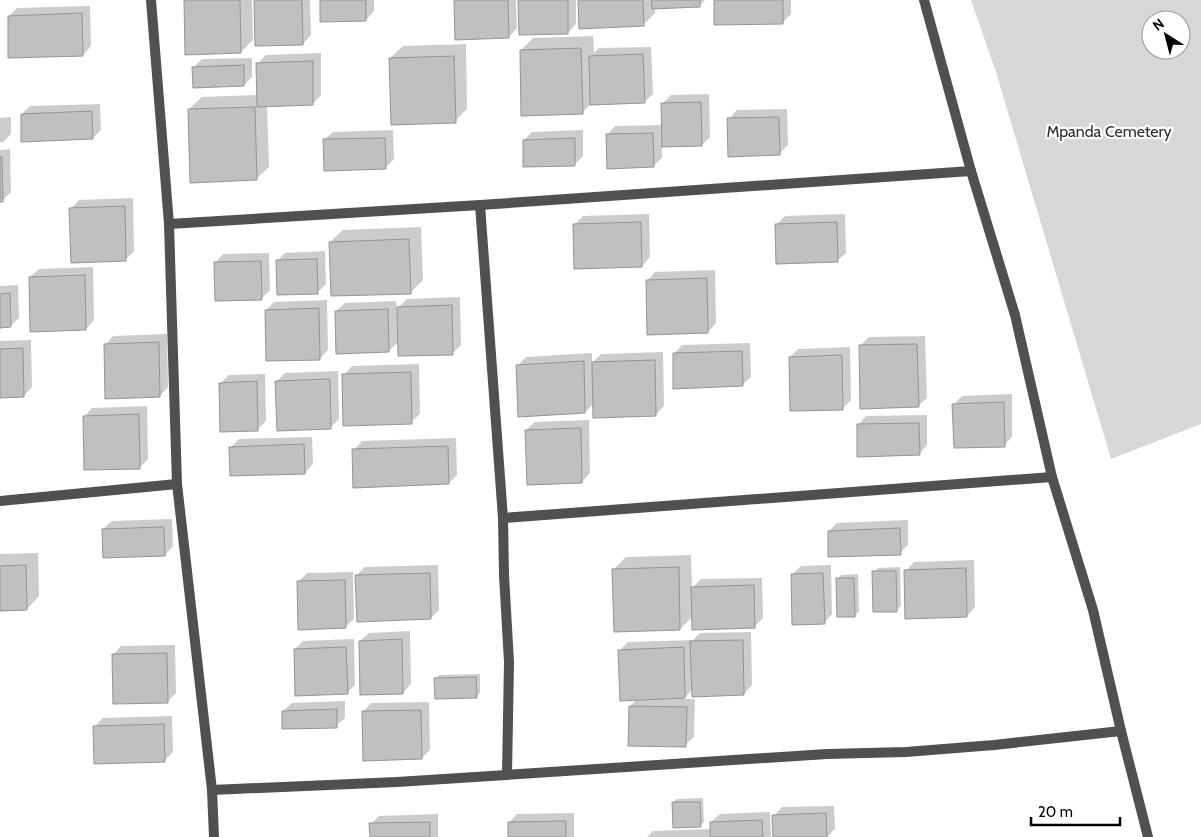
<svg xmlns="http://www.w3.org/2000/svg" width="1201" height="837" viewBox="0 0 1201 837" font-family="Cabin,sans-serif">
<rect width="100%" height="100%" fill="#fff"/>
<path fill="#d7d7d7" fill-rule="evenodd" d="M971,0h230v424l-90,35 -115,-387zM1151,20h30v30h-30z"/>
<g fill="#0003">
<path d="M185,0h67l1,40 -12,12z"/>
<path d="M255,0h55l1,35 -8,9z"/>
<path d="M321,0h53v11l-8,9z"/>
<path d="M455,0h61l1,28 -8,9z"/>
<path d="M519,0h57v24l-8,9z"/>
<path d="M579,0h126l-6,6 -44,1v6l-12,12z"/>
<path d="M715,0h76v14l-8,8z"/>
<path d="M90,6l1,40 -8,9 -74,-39 8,-8z"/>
<path d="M593,36l1,17 5,-5 52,-1 2,47 -9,8 -53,2 -9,9 -61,-63 12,-12z"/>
<path d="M466,44l1,65 -12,12 -65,-63 13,-12z"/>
<path d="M321,53v42l-8,9 -46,1 2,62 -13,12 -67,-70 13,-12 56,-2 -1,-31 9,-9z"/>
<path d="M252,58v19l-8,8 -51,-17 9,-9z"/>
<path d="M709,94l1,43 -8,8 -40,1v12l-9,8 -46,-31 8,-9 48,-1 -1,-21 9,-9z"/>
<path d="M100,104l1,26 -8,8 -71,-24 8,-8z"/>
<path d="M787,109l1,36 -9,9 -50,-35 8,-9z"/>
<path d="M11,117v17l-8,8h-3v-24z"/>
<path d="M393,130l1,29 -9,9 -61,-28 9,-8z"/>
<path d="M583,130v26l-8,8 -51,-24 8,-8z"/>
<path d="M10,149l1,43 -9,9h-2v-51z"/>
<path d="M133,198l1,53 -9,9 -54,-51 8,-9z"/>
<path d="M649,214l1,43 -8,9 -67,-42 8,-8z"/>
<path d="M845,214l1,39 -9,8 -60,-37 8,-8z"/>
<path d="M421,227l2,53 -13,13 -80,-51 13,-12z"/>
<path d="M325,251l1,33 -8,8 -41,-31 8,-8z"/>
<path d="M269,253l1,37 -8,8 -47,-35 8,-9z"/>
<path d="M93,267l1,53 -8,9 -56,-52 9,-8z"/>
<path d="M715,270l1,53 -8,9 -61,-51 8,-9z"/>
<path d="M18,285l1,33 -9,8 -10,1v-41z"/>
<path d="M460,297l1,48 -8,8 -54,-12 -10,10 -53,-40 9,-8 51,-2 1,8 10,-10z"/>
<path d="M327,300l1,50 -8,8 -54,-48 8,-8z"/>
<path d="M167,334l1,53 -8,9 -55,-51 8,-9z"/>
<path d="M925,336l2,62 -9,8 -58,-60 9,-9z"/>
<path d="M31,340l1,47 -8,9h-24v-55z"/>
<path d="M750,343l1,34 -9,8 -68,-31 8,-9z"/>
<path d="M850,347l1,53 -8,8 -53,-51 8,-8z"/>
<path d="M663,352l1,54 -8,8 -62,-11 -9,9 -67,-47 8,-8 66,-4v10l9,-9z"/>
<path d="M419,364l1,50 -9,8 -67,-47 8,-9z"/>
<path d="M338,371l1,48 -8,8 -54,-46 8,-8z"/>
<path d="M265,374l1,47 -9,9 -36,-47 8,-8z"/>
<path d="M1012,394v43l-8,8 -50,-41 8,-8z"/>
<path d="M147,406l1,53 -9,9 -55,-51 8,-9z"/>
<path d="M927,415v30l-8,9 -61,-29 8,-9z"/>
<path d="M589,420l1,53 -8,9 -56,-52 9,-8z"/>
<path d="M312,437l1,27 -8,9 -74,-26 8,-8z"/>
<path d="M456,438l1,37 -8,8 -95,-33 8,-9z"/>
<path d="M172,519l1,27 -8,9 -62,-26 9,-8z"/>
<path d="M908,520v25l-8,8 -71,-22 8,-8z"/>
<path d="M38,553l1,43 -12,13 -27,1v-56z"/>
<path d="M691,555l1,33 9,-9 61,-1 1,40 -9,9 -61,-11 -13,13 -67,-59 13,-13z"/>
<path d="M974,560l1,47 -8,9 -61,-45 8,-9z"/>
<path d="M438,565l1,45 -8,8 -75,-42 9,-9z"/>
<path d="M831,565l1,49 -8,9 -32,-48 9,-9z"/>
<path d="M900,567l1,39 -4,4 -22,1 -1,-39 4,-4z"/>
<path d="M353,572l1,47 -9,8 -47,-45 9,-9z"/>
<path d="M858,574l1,37 -4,4 -18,-36 4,-4z"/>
<path d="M410,631l1,53 -8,9 -43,-52 9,-8z"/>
<path d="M751,632l1,53 -8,9 -51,-5 -10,10h12l-1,38 -9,8 -55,-39 7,-7 -17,-49 8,-8 65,-2 7,-7z"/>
<path d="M354,639l1,46 -8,8 -52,-44 8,-8z"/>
<path d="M175,645l1,48 -9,9 -54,-47 8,-9z"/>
<path d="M480,674v19l-4,4 -41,-18 4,-4z"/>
<path d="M345,701v17l-9,8 -53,-15 9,-8z"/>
<path d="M429,702l1,48 -8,8 -59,-46 8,-9z"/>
<path d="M172,716l1,36 -9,9 -70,-34 9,-9z"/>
<path d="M703,798l1,24 -4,3 -27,-22 4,-4z"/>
<path d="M834,806l1,23 -8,8h-53v-21l8,-9z"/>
<path d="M770,812l1,25h-124l6,-6 58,-2v-7l9,-8z"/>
<path d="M574,813v24h-65v-14l8,-9z"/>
<path d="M438,814v23h-67v-13l8,-8z"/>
</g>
<g fill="#c0c0c0" stroke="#949494">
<path d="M184,0h56l1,53 -56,2z"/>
<path d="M254,0h48l1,45 -48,1z"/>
<path d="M320,0h46v21l-46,1z"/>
<path d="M454,0h54l1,38 -54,2z"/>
<path d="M518,0h50v34l-49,1z"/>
<path d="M578,0h65l1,26 -65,3z"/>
<path d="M651,0h49v7l-48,2z"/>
<path d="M714,0h69v24l-69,1z"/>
<path d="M82,13l1,43 -75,2v-42z"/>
<path d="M581,48l2,66 -62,2 -1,-66z"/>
<path d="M643,54l2,49 -55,2 -1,-49z"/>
<path d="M454,56l2,67 -65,2 -2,-67z"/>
<path d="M313,61v44l-56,2 -1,-44z"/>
<path d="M244,65v21l-51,2 -1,-21z"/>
<path d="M701,102l1,44 -40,1 -1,-44z"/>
<path d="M255,107l2,73 -67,3 -2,-74z"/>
<path d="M92,111l1,28 -72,3v-28z"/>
<path d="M779,117l1,38 -52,2 -1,-39z"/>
<path d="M653,133l1,34 -47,2 -1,-35z"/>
<path d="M385,138l1,31 -62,2 -1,-32z"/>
<path d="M575,138v28l-52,1v-27z"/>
<path d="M0,157h2l1,45h-3z"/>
<path d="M125,206l1,55 -55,2 -2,-55z"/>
<path d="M641,222l1,45 -68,2 -1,-45z"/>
<path d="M837,222l1,40 -62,2 -1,-40z"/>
<path d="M409,239l2,55 -80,2 -2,-54z"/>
<path d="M317,259l1,35 -41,1 -1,-35z"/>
<path d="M261,261l1,39 -47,1 -1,-39z"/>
<path d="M85,275l1,55 -56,2 -1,-55z"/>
<path d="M707,278l1,55 -61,2 -1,-55z"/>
<path d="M10,293l1,34 -11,1v-34z"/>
<path d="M452,305l1,50 -55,1 -1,-49z"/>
<path d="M319,308l1,52 -54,1 -1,-51z"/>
<path d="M388,309l1,43 -53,2 -1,-43z"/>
<path d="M159,342l1,55 -55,2 -1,-55z"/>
<path d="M917,344l2,63 -59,2 -1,-64z"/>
<path d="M23,348l1,49 -24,1v-49z"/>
<path d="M742,351l1,35 -70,3v-36z"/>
<path d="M842,355l1,55 -53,1 -1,-54z"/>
<path d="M655,360l1,56 -63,2 -1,-56z"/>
<path d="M584,361l1,52 -67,4 -2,-52z"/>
<path d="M411,372l1,52 -69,2 -1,-52z"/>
<path d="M330,379l1,50 -54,2 -2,-50z"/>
<path d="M257,381l1,50 -38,1 -1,-49z"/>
<path d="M1004,402l1,45 -51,1 -2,-44z"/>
<path d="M139,414l1,55 -56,1 -1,-54z"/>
<path d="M919,423l1,32 -63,2v-33z"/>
<path d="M581,428l1,55 -55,2 -2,-55z"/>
<path d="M304,444l1,30 -75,2 -1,-29z"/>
<path d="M448,446l1,38 -96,4 -1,-39z"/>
<path d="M164,527l1,29 -62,2 -1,-29z"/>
<path d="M900,528l1,27 -73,2v-26z"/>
<path d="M26,565l1,45 -27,1v-45z"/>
<path d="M679,567l1,63 -66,2 -2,-63z"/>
<path d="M966,568l1,49 -62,2 -1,-49z"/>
<path d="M872,571h24l1,41h-24z"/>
<path d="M430,573l1,46 -74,3 -2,-47z"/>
<path d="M823,573l2,51 -33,1 -1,-51z"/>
<path d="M836,578h18l1,39h-18z"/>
<path d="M345,580l1,48 -48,2 -1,-49z"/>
<path d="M754,585l1,43 -63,2 -1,-43z"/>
<path d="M402,639l1,55 -43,1 -1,-54z"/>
<path d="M743,640l1,55 -52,2 -2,-56z"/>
<path d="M346,647l2,47 -53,2 -1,-47z"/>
<path d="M684,647l1,51 -65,3 -2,-51z"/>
<path d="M167,653l1,50 -55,1 -1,-50z"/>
<path d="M476,677l1,21 -42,1 -1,-21z"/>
<path d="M629,706l58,1 -1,40 -58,-1z"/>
<path d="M337,709v19l-55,1v-18z"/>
<path d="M421,710l1,49 -59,2 -1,-50z"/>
<path d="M164,724l1,38 -71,2 -1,-38z"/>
<path d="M672,802h28l1,25 -28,1z"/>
<path d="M826,813l1,24h-54l-1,-22z"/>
<path d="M762,820l1,17h-53v-15z"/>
<path d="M566,821v16h-58v-15z"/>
<path d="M430,822v15h-60l-1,-14z"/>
</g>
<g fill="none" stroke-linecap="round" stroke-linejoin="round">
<g stroke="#505050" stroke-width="10">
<path d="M151,0l18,224 8,260 35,306 2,47"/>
<path d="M924,0l47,171 44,144 37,162 41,133 28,121 27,106"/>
<path d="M480,205l23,313 1,57 5,87 -2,113"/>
<path d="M169,224l311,-19 491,-34"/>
<path d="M0,501l177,-17"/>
<path d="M503,518l549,-41"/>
<path d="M212,790l185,-8 430,-28 79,-2 88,-7 127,-14"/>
</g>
</g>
<g text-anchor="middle" stroke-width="4.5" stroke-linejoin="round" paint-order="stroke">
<g font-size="16" fill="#2e2e2e" stroke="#fff">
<text x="1109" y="137">Mpanda Cemetery</text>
</g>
</g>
<g transform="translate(1166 35) rotate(324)"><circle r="24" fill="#ffffff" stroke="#999999"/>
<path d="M0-4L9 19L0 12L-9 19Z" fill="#000000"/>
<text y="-8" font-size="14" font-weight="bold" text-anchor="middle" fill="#000000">N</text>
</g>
<path d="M1031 817v8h89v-8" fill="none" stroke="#000000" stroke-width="2.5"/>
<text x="1038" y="817" font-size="15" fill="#000000" stroke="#ffffff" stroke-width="4" paint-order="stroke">20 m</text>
</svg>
